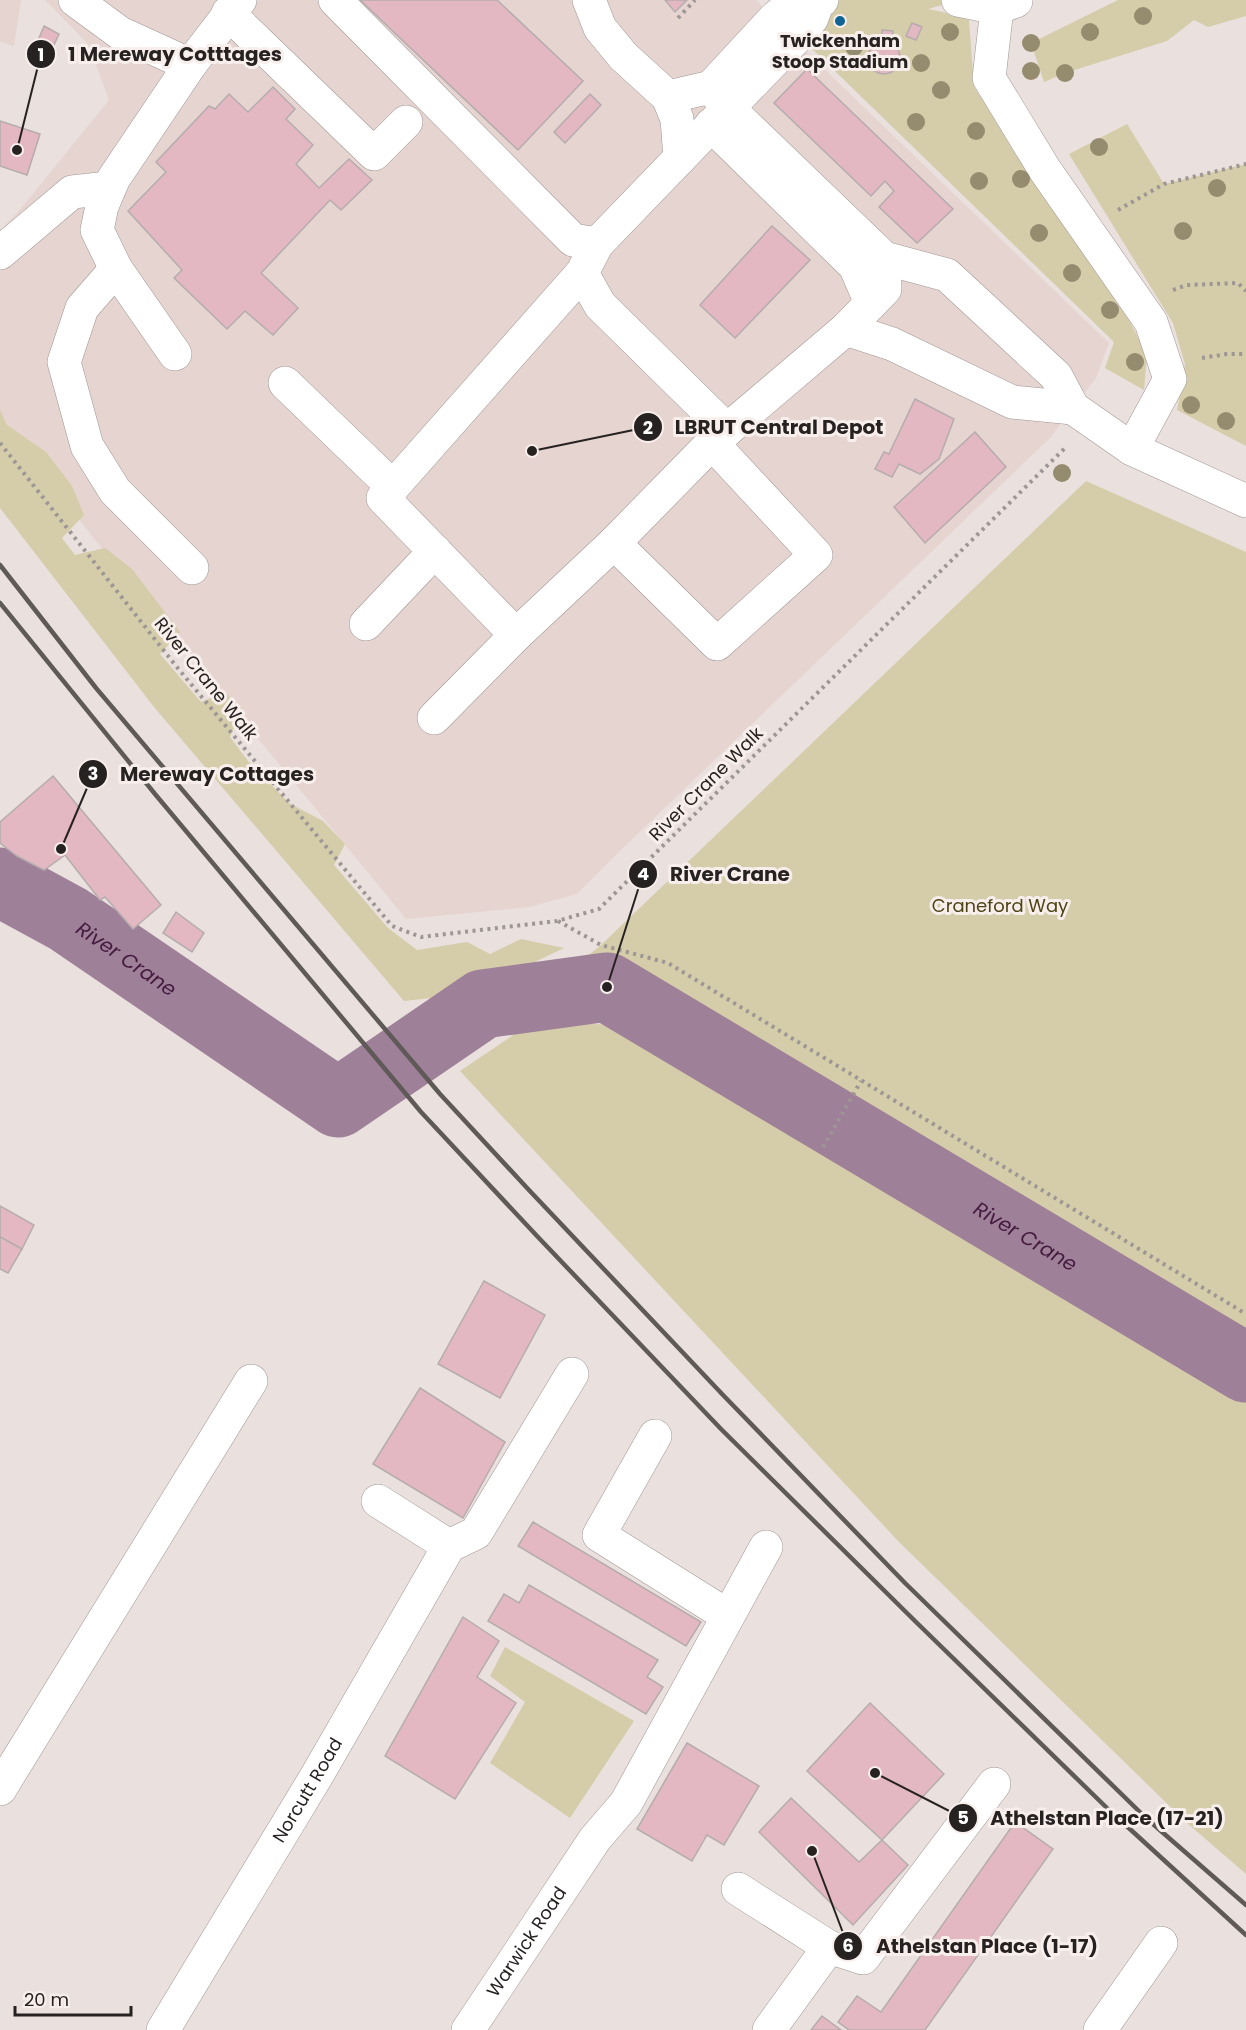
<svg xmlns="http://www.w3.org/2000/svg" width="1246" height="2030" viewBox="0 0 1246 2030" font-family="Poppins,sans-serif">
<rect width="100%" height="100%" fill="#eae1de"/>
<g fill="#e6d4d0">
<path d="M0,0h21l-7,46 -14,-4z"/>
<path d="M45,0h711l38,40 315,303 -13,35 -45,59 -428,411 -46,46 -47,13 -124,12 -315,-384 -91,-120v-185l18,-18 91,-112 -21,-56z"/>
</g>
<g fill="#d5cca9">
<path d="M771,0h188l-31,9 24,5 17,6 5,67 155,233 18,35 -3,35 -39,-22 9,-26 -308,-299z"/>
<path d="M1118,0h128v16l-38,11 -14,-7 -27,21 -102,32 -21,9 -13,-39z"/>
<path d="M1127,124l37,60 82,-20v282l-69,-36 8,-46 -12,-41 -104,-169z"/>
<path d="M0,410l7,15 39,27 26,34 12,29 -22,23 13,17 30,-7 27,21 48,63 -20,22 41,48 24,-10 17,17 -12,28 18,24 41,42 34,18 22,23 -11,21 54,63 29,22 50,-8 23,12 31,-15 43,9 -96,46 -64,7 -250,-294 -154,-199z"/>
<path d="M1086,481l160,71v784l-610,-357 -61,-13 26,-21z"/>
<path d="M534,1021l80,4 632,369v480l-59,-51 -288,-281 -439,-471z"/>
<path d="M505,1647l129,74 -64,97 -80,-55 35,-61 -35,-26z"/>
</g>
<g fill="none" stroke-linecap="round" stroke-linejoin="round">
<path stroke="#9f8099" stroke-width="69" id="s1" d="M0,882l68,37 270,184 145,-99 124,-17 639,381"/>
</g>
<g fill="#e4b8c2" stroke="#b5acae" stroke-width="1.5">
<path d="M360,0h137l86,81 -65,69z"/>
<path d="M665,0h22l-12,12z"/>
<path d="M912,23l10,4 -6,13 -10,-4z"/>
<path d="M44,26l15,8 -11,24 -14,-8z"/>
<path d="M882,30l11,1 -1,9h-11z"/>
<circle cx="884" cy="58" r="16"/>
<path d="M807,69l146,140 -36,34 -38,-36 15,-16 -9,-10 -14,15 -97,-93z"/>
<path d="M273,87l22,22 -9,10 27,26 -17,19 23,24 30,-29 23,21 -31,30 -11,-10 -69,73 37,35 -25,27 -28,-24 -18,18 -53,-51 8,-8 -54,-59 38,-39 -10,-10 53,-56 6,3 14,-15 19,18z"/>
<path d="M590,94l11,11 -36,38 -11,-11z"/>
<path d="M0,121l40,13 -13,41 -27,-9z"/>
<path d="M772,226l38,34 -75,78 -35,-33z"/>
<path d="M915,399l39,20 -15,40 -19,15 -21,-10 -7,13 -17,-8 9,-17 5,2z"/>
<path d="M975,432l31,35 -81,76 -31,-36z"/>
<path d="M53,776l108,129 -28,24 -28,-32 -5,3 -35,-45 -21,15 -27,-14 -17,-13v-21z"/>
<path d="M176,912l28,21 -12,19 -29,-19z"/>
<path d="M0,1206l34,19 -12,24 -22,-12z"/>
<path d="M0,1237l22,12 -14,24 -8,-4z"/>
<path d="M484,1281l61,34 -45,83 -62,-34z"/>
<path d="M420,1388l85,54 -42,76 -90,-54z"/>
<path d="M533,1522l168,100 -15,24 -168,-100z"/>
<path d="M529,1585l129,75 -11,17 16,10 -17,27 -158,-93 16,-27 15,9z"/>
<path d="M463,1617l36,24 -22,36 39,26 -61,96 -70,-43z"/>
<path d="M870,1703l74,71 -62,66 -75,-69z"/>
<path d="M687,1743l72,43 -35,59 -17,-10 -15,26 -55,-32z"/>
<path d="M791,1798l68,64 23,-22 26,25 -55,60 -94,-93z"/>
<path d="M1015,1822l38,27 -128,181h-76l-11,-8 19,-26 24,16z"/>
<path d="M822,2016l19,14h-30z"/>
</g>
<g fill="none" stroke-linecap="round" stroke-linejoin="round">
<g stroke="#9f9694" stroke-width="34">
<g id="minor">
<path d="M75,0l45,33 70,32"/>
<path d="M335,0l238,240 24,4"/>
<path d="M589,0l11,28 23,28 45,41 43,-10 63,-68 22,-19h26"/>
<path d="M958,0l39,8 19,-7"/>
<path d="M997,8l-8,70 56,92 106,152 19,57 -38,70"/>
<path d="M228,13l146,141 32,-32"/>
<path d="M711,87l17,21 156,150 1,31 -39,40 -119,101"/>
<path d="M668,97l9,22 3,39"/>
<path d="M711,125l144,141 16,37"/>
<path d="M0,253l72,-61 37,-4"/>
<path d="M884,258l63,17 109,101 17,32 59,41 114,52"/>
<path d="M116,269l-34,39 -18,54 23,84 28,45 77,77"/>
<path d="M846,329l46,15 120,58 61,6"/>
<path d="M175,354l-59,-85 -19,-39 5,-24 12,-28 76,-113 50,-65"/>
<path d="M285,383l108,104"/>
<path d="M614,543l103,101 99,-89 -104,-112"/>
<path d="M366,624l69,-73"/>
<path d="M516,635l-133,-137 199,-225"/>
<path d="M434,718l82,-83 98,-92 98,-100 15,-13 -127,-125 -18,-32 15,-29 197,-204 18,-22 6,-17"/>
<path d="M655,1436l-56,99 129,81"/>
<path d="M378,1501l71,45"/>
<path d="M0,1789l251,-408"/>
<path d="M738,1889l91,58"/>
<path id="s2" d="M163,2030l153,-253 133,-231 27,-13 96,-159"/>
<path id="s3" d="M468,2030l127,-191 31,-36 140,-256"/>
<path d="M769,2030l60,-83 34,11 131,-174"/>
<path d="M1100,2030l61,-87"/>
</g>
</g>
<g stroke="#9d9694" stroke-width="4" stroke-dasharray="3 4.5" stroke-linecap="butt">
<path d="M678,18l17,-18"/>
<path d="M1118,210l46,-26 82,-20"/>
<path d="M1173,290l14,-5 51,-2 8,8"/>
<path d="M1202,358l25,-4h19"/>
<path d="M0,443l176,223 216,260 29,11 136,-16 42,-12 467,-462"/>
<path d="M558,921l43,24 67,18 578,351"/>
<path d="M823,1147l38,-66"/>
</g>
<use href="#minor" stroke="#fff" stroke-width="33"/>
<g stroke="#5f5958" stroke-width="4.5">
<path d="M0,565l96,123 344,406 88,95 195,206 182,188 241,235 100,87"/>
<path d="M0,603l155,191 266,318 116,124 184,193 195,193 192,187 138,126"/>
</g>
</g>
<g fill="#958b6f">
<circle cx="1143" cy="16" r="9"/>
<circle cx="950" cy="32" r="9"/>
<circle cx="1090" cy="32" r="9"/>
<circle cx="1031" cy="43" r="9"/>
<circle cx="854" cy="47" r="9"/>
<circle cx="921" cy="63" r="9"/>
<circle cx="1031" cy="71" r="9"/>
<circle cx="1065" cy="73" r="9"/>
<circle cx="941" cy="90" r="9"/>
<circle cx="916" cy="122" r="9"/>
<circle cx="976" cy="131" r="9"/>
<circle cx="1099" cy="147" r="9"/>
<circle cx="1021" cy="179" r="9"/>
<circle cx="979" cy="181" r="9"/>
<circle cx="1217" cy="188" r="9"/>
<circle cx="1183" cy="231" r="9"/>
<circle cx="1039" cy="233" r="9"/>
<circle cx="1072" cy="273" r="9"/>
<circle cx="1110" cy="310" r="9"/>
<circle cx="1135" cy="362" r="9"/>
<circle cx="1191" cy="405" r="9"/>
<circle cx="1226" cy="421" r="9"/>
<circle cx="1062" cy="473" r="9"/>
</g>
<circle fill="#0e6495" stroke="#f8eeec" stroke-width="2" cx="840" cy="21" r="6"/>
<g text-anchor="middle" stroke-width="6" stroke-linejoin="round" paint-order="stroke">
<g font-size="18" font-weight="bold" fill="#262221" stroke="#f8eeec">
<text x="840" y="47">Twickenham<tspan x="840" dy="21">Stoop Stadium</tspan></text>
</g>
<g font-size="18" fill="#262221" stroke="#f8eeec">
<text transform="translate(206 679) rotate(51)" y="6">River Crane Walk</text>
<text transform="translate(706 784) rotate(-45)" y="6">River Crane Walk</text>
<text dy="6" stroke="none"><textPath href="#s2" startOffset="280">Norcutt Road</textPath></text>
<text dy="6" stroke="none"><textPath href="#s3" startOffset="106">Warwick Road</textPath></text>
</g>
<g font-size="18" fill="#4f4415" stroke="#f8eeec">
<text x="1000" y="912">Craneford Way</text>
</g>
<g font-size="20" font-style="italic" fill="#451b3f" stroke="#f8eeec">
<text dy="7" stroke="none"><textPath href="#s1" startOffset="148">River Crane</textPath></text>
<text dy="7" stroke="none"><textPath href="#s1" startOffset="1192">River Crane</textPath></text>
</g>
</g>
<path fill="none" stroke="#262221" stroke-width="2" d="M17 150L41 54M532 451L648 427M61 849L93 774M607 987L643 874M875 1773L963 1818M812 1851L848 1946"/>
<g fill="#262221" stroke="#f8eeec" stroke-width="2">
<circle cx="17" cy="150" r="6"/>
<circle cx="532" cy="451" r="6"/>
<circle cx="61" cy="849" r="6"/>
<circle cx="607" cy="987" r="6"/>
<circle cx="875" cy="1773" r="6"/>
<circle cx="812" cy="1851" r="6"/>
<circle cx="41" cy="54" r="15"/>
<circle cx="648" cy="427" r="15"/>
<circle cx="93" cy="774" r="15"/>
<circle cx="643" cy="874" r="15"/>
<circle cx="963" cy="1818" r="15"/>
<circle cx="848" cy="1946" r="15"/>
</g>
<g font-size="18" text-anchor="middle" font-weight="bold" fill="#fff">
<text x="41" y="61">1</text>
<text x="648" y="434">2</text>
<text x="93" y="780">3</text>
<text x="643" y="880">4</text>
<text x="963" y="1824">5</text>
<text x="848" y="1952">6</text>
</g>
<g font-size="20" text-anchor="middle" font-weight="bold" fill="#262221" stroke="#f8eeec" stroke-width="6" stroke-linejoin="round" paint-order="stroke">
<text x="175" y="61">1 Mereway Cotttages</text>
<text x="779" y="434">LBRUT Central Depot</text>
<text x="217" y="781">Mereway Cottages</text>
<text x="730" y="881">River Crane</text>
<text x="1107" y="1825">Athelstan Place (17-21)</text>
<text x="987" y="1953">Athelstan Place (1-17)</text>
</g>
<path d="M15 2006v9h116v-9" fill="none" stroke="#262221" stroke-width="3"/>
<text x="24" y="2006" font-size="18" fill="#262221" stroke="#f8eeec" stroke-width="4.5" paint-order="stroke">20 m</text>
</svg>
